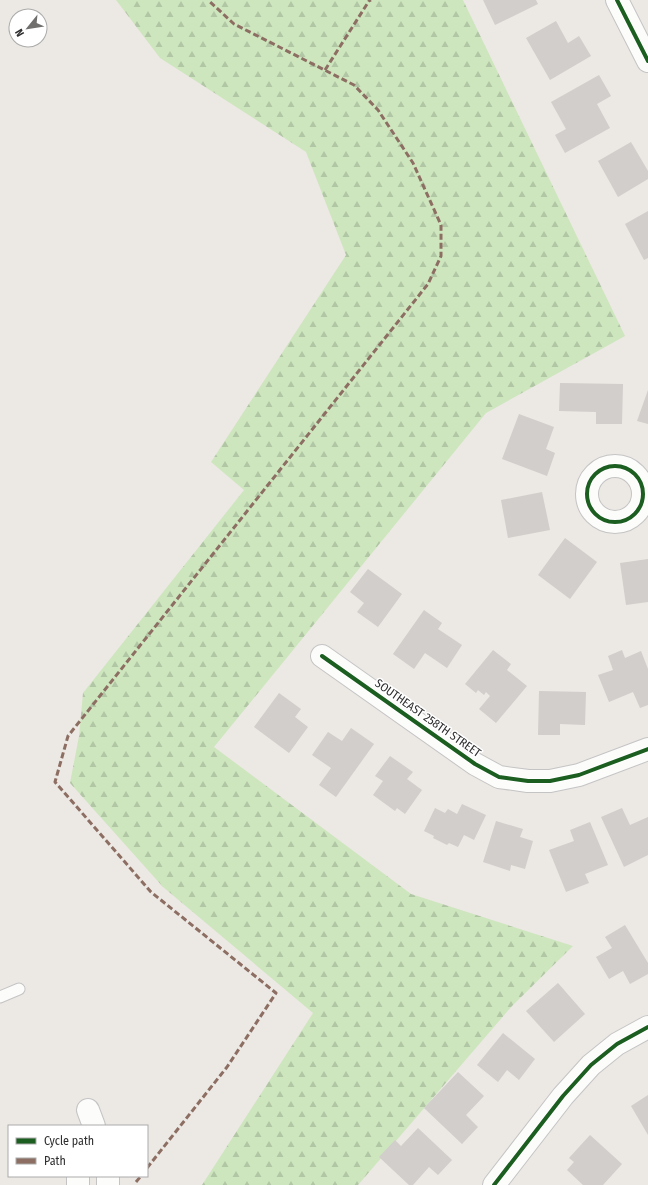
<svg xmlns="http://www.w3.org/2000/svg" width="648" height="1185" viewBox="0 0 648 1185" font-family="'Fira Sans Condensed',sans-serif">
<defs>
<pattern id="forest-firs" width="22" height="20" patternUnits="userSpaceOnUse"><rect width="22" height="20" fill="#cee6be"/><path d="M5 1l3.5 6h-7zM16 11l3.5 6h-7z" fill="#b1c6a4"/></pattern>
</defs>
<rect width="100%" height="100%" fill="#ece8e4"/>
<path fill="url(#forest-firs)" d="M116,0h347l162,336 -139,77 -272,334 197,147 162,52 -61,60 -154,179h-156l111,-172 -150,-126 -93,-104 9,-47 4,-43 161,-203 -33,-28 135,-207 -40,-103 -146,-94z"/>
<g fill="#d1cecb">
<path d="M483,0h53l2,4 -43,21z"/>
<path d="M556,21l12,22 11,-7 12,20 -41,24 -24,-42z"/>
<path d="M599,75l12,21 -14,8 13,24 -45,25 -10,-18 11,-6 -15,-27z"/>
<path d="M631,142l17,29v8l-30,18 -20,-36z"/>
<path d="M648,211v47l-4,2 -19,-36z"/>
<path d="M560,383l63,1 -1,40h-26v-12l-37,-1z"/>
<path d="M648,390v34l-11,-3z"/>
<path d="M519,414l35,13 -8,22 9,4 -8,23 -45,-17z"/>
<path d="M542,492l8,38 -42,8 -7,-38z"/>
<path d="M565,538l32,24 -27,37 -32,-24z"/>
<path d="M648,559v43l-22,3 -6,-42z"/>
<path d="M368,569l34,25 -24,33 -21,-15 7,-9 -14,-11z"/>
<path d="M424,610l18,13 -4,6 24,16 -15,23 -22,-15 -11,16 -21,-15z"/>
<path d="M493,650l18,14 -4,6 20,16 -31,37 -17,-14 11,-13 -4,-4 -2,3 -6,-5 -2,3 -11,-9z"/>
<path d="M622,650l3,8 16,-7 7,18v36l-8,3 -7,-16 -24,10 -11,-27 15,-5 -5,-14z"/>
<path d="M539,691l47,1 -1,33 -25,-1v11h-22z"/>
<path d="M279,693l22,16 -6,8 13,10 -19,26 -35,-26z"/>
<path d="M351,728l23,16 -38,53 -17,-12 12,-17 -19,-13 16,-23 14,9z"/>
<path d="M390,756l23,16 -6,7 15,11 -17,24 -8,-6 -2,3 -22,-16 10,-14 -8,-5z"/>
<path d="M462,804l24,11 -12,25 -10,-5 -6,12 -9,-4 -2,2 -14,-7 1,-2 -10,-5 11,-23 10,5 3,-4 9,5z"/>
<path d="M622,808l8,17 18,-8v38l-24,12 -23,-50z"/>
<path d="M496,821l27,8 -3,8 13,4 -8,28 -14,-4 -1,6 -27,-9z"/>
<path d="M590,822l18,43 -23,9 4,9 -23,9 -17,-42 25,-9 -4,-11z"/>
<path d="M625,925l23,38v11l-18,10 -7,-13 -14,8 -13,-22 16,-9 -7,-11z"/>
<path d="M558,983l27,31 -31,28 -28,-31z"/>
<path d="M503,1033l32,26 -16,21 -12,-10 -9,12 -21,-17z"/>
<path d="M458,1072l26,24 -18,19 12,12 -16,17 -38,-36z"/>
<path d="M648,1095v40l-17,-29z"/>
<path d="M418,1128l34,32 -14,15 -9,-8 -16,18h-4l-30,-28 16,-17 6,6z"/>
<path d="M590,1135l32,29 -19,21h-20l-16,-15 7,-8 -5,-4z"/>
</g>
<g fill="none" stroke-linecap="round" stroke-linejoin="round">
<g stroke="#c5c4c5" stroke-width="13">
<path id="lane" d="M0,997l19,-8"/>
</g>
<g stroke="#c5c4c5" stroke-width="24">
<g id="street">
<path d="M617,0l31,61"/>
<circle cx="615" cy="494" r="28"/>
<path d="M322,656l153,108 24,13 29,4h22l29,-6 69,-26"/>
<path d="M88,1110l6,16"/>
<path d="M108,1176v9"/>
<path d="M78,1185v-9"/>
<path d="M494,1185l69,-89 28,-31 26,-21 31,-17"/>
</g>
</g>
<use href="#lane" stroke="#fcfcfb" stroke-width="11"/>
<use href="#street" stroke="#fcfcfb" stroke-width="22"/>
<g stroke="#8d6e63" stroke-width="3" stroke-dasharray="6 3" stroke-linecap="butt">
<path d="M325,70l44,-69 2,-1"/>
<path d="M147,1168l80,-101 49,-74 -125,-101 -96,-110 13,-46 360,-452 13,-28v-31l-28,-62 -35,-53 -24,-25 -120,-61 -26,-24"/>
<path d="M136,1182l5,-6"/>
</g>
<g stroke="#fff" stroke-width="6">
<g id="cycleway">
<path d="M617,0l31,61"/>
<circle cx="615" cy="494" r="28"/>
<path d="M322,656l153,108 24,13 29,4h22l29,-6 69,-26"/>
<path d="M494,1185l69,-89 28,-31 26,-21 31,-17"/>
</g>
</g>
<use href="#cycleway" stroke="#1b5e20" stroke-width="4"/>
</g>
<g text-anchor="middle" stroke-width="3" stroke-linejoin="round" paint-order="stroke">
<g font-size="12" fill="#2e2e2e" stroke="#fff">
<text transform="translate(428 718) rotate(35)" y="4">SOUTHEAST 258TH STREET</text>
</g>
</g>
<rect x="8" y="1125" width="140" height="52" fill="#ffffff" stroke="#ababab"/>
<rect x="16" y="1138" width="20" height="6" fill="#1b5e20" stroke="#ababab"/>
<text x="44" y="1145" font-size="12" fill="#2e2e2e">Cycle path</text>
<rect x="16" y="1158" width="20" height="6" fill="#8d6e63" stroke="#ababab"/>
<text x="44" y="1165" font-size="12" fill="#2e2e2e">Path</text>
<g transform="translate(28 28) rotate(240)"><circle r="19" fill="#ffffff" stroke="#ababab"/>
<path d="M0-3L7 15L0 10L-7 15Z" fill="#706f6e"/>
<text y="-6" font-size="11" font-weight="bold" text-anchor="middle" fill="#2e2e2e">N</text>
</g>
</svg>
